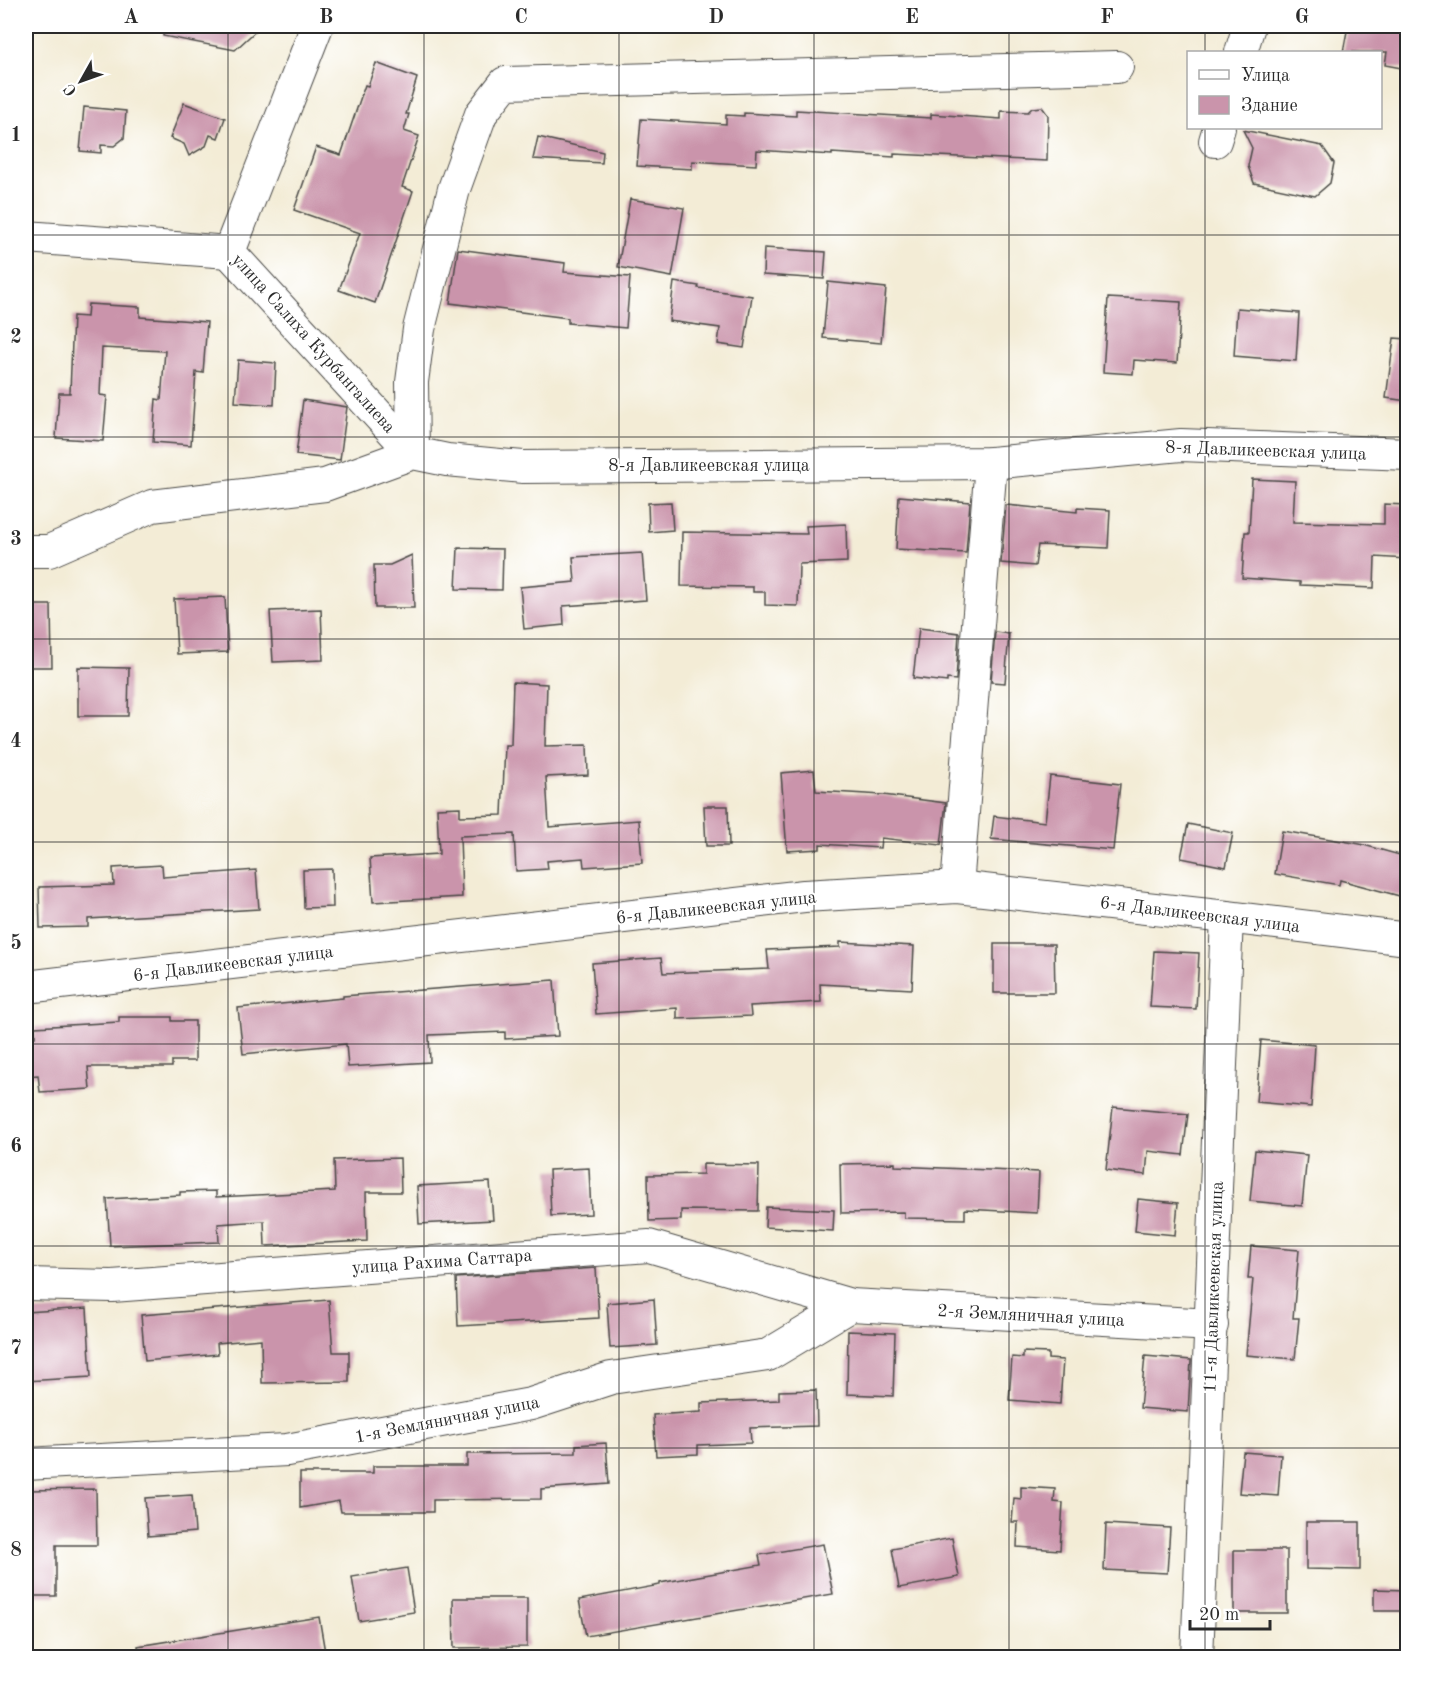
<svg xmlns="http://www.w3.org/2000/svg" width="1433" height="1683" viewBox="0 0 1433 1683" font-family="'Old Standard TT',serif">
<rect width="100%" height="100%" fill="#fff"/>
<filter id="ink" filterUnits="userSpaceOnUse"><feTurbulence type="fractalNoise" baseFrequency=".0167" numOctaves="2"/><feDisplacementMap in="SourceGraphic" scale="12" xChannelSelector="R" yChannelSelector="G"/><feConvolveMatrix kernelMatrix="1 2 1 2 8 2 1 2 1" color-interpolation-filters="sRGB"/></filter>
<filter id="wash" filterUnits="userSpaceOnUse"><feTurbulence type="fractalNoise" baseFrequency=".008" numOctaves="4" result="noise"/><feDisplacementMap in="SourceGraphic" scale="24" xChannelSelector="R" yChannelSelector="G"/><feGaussianBlur stdDeviation="1.35" result="paint"/><feColorMatrix in="noise" values="0 0 0 0 0 0 0 0 0 0 0 0 0 0 0 0 0 1.4 0 .05"/><feComposite in="paint" operator="in"/></filter>
<g filter="url(#wash)">
<rect width="100%" height="100%" fill="#f3ecd6"/>
<g id="blocks">
<g fill="#ca94ab">
<path d="M164,26h97l-26,24 -72,-14z"/>
<path d="M1348,26h28l16,2v-2h15v43l-22,-4 2,-13h-44z"/>
<path d="M376,63l41,15 -11,36h3l-5,17 15,5 -17,51 11,4 -38,112 -36,-13 21,-57 -66,-23 22,-63 25,8 24,-70 3,1z"/>
<path d="M184,103l41,15 -7,20 -8,-3 -4,11 -17,10 -5,-12 -14,-6z"/>
<path d="M84,107l42,4 -2,27 -10,8 -13,-1v8l-21,-2z"/>
<path d="M1042,107l6,8 -1,46 -153,-7v3l-62,-4v2l-75,-5 -1,15 -64,-4v8l-55,-3 4,-47 85,5v-9l18,1v-3l52,3v-6l135,8v-4l70,5v-8l27,1 4,-4z"/>
<path d="M1243,130l79,16 12,17 -4,20 -15,13 -61,-13 -6,-17 4,-18z"/>
<path d="M538,137l65,15 -1,11 -69,-4z"/>
<path d="M630,199l54,9 -12,69 -54,-10z"/>
<path d="M764,248l62,4 -2,27 -61,-4z"/>
<path d="M458,249l107,14 -1,9 66,5 -4,51 -58,-5v-5l-118,-15z"/>
<path d="M674,282l25,4 -1,2 54,8 -8,52 -26,-4 2,-16 -51,-7z"/>
<path d="M828,282l58,6 -5,55 -58,-5z"/>
<path d="M1108,298l73,4 -4,61 -43,-3 -1,14 -30,-2z"/>
<path d="M88,304l52,3v10l67,5 -4,51 -7,-1 -5,73 -38,-3 3,-43 5,1 4,-49 -63,-3 -2,47 7,1 -4,45 -47,-3 3,-45h11l3,-77 14,1z"/>
<path d="M1237,308l62,5 -3,48 -62,-5z"/>
<path d="M1394,338l13,1v62l-21,-3z"/>
<path d="M238,360l38,3 -2,42 -39,-3z"/>
<path d="M303,400l44,7 -7,53 -44,-5z"/>
<path d="M1252,479l43,2 -2,41 91,2v-20l23,1v54l-32,-2 -1,31 -74,-3v-3l-58,-4 3,-46h4z"/>
<path d="M899,496l71,6 -4,51 -70,-4z"/>
<path d="M671,502l2,28 -24,2 -1,-29z"/>
<path d="M1006,505l71,7v-4l33,2 -2,38 -70,-3 -3,21 -34,-3z"/>
<path d="M846,524l1,38 -48,2 -1,42 -33,-1v-13h-12v-5l-72,-1 1,-54 125,2 -1,-8z"/>
<path d="M458,548l45,1 -1,41 -46,-1z"/>
<path d="M642,553l4,47 -83,6 1,19 -40,4 -4,-42 55,-5 -2,-25z"/>
<path d="M412,555l2,53h-39l-1,-43h16z"/>
<path d="M225,597l3,55 -51,2 -3,-55z"/>
<path d="M28,605h23l1,62h-23z"/>
<path d="M321,609l2,51 -50,2 -3,-51z"/>
<path d="M919,628l40,5 -3,47 -9,-1v3l-34,-4z"/>
<path d="M995,632l14,2 -4,49 -14,-1z"/>
<path d="M78,667l51,1 -1,48h-50z"/>
<path d="M513,682l34,2 -2,62 42,-1 1,30 -42,2 3,50 90,-7 3,43 -58,4 -1,-9 -36,3 1,8 -32,2 -2,-37 -54,2 2,61 -89,5 -3,-44 69,-4 -2,-46 23,-1v9l42,-1 3,-70h6z"/>
<path d="M814,770l2,21 67,4 63,8 -5,42 -60,-7 -1,10 -60,-4v5l-33,2 -6,-78z"/>
<path d="M1050,776l70,8 -7,66 -122,-11 3,-23 51,6z"/>
<path d="M704,806h24l1,40h-23z"/>
<path d="M1188,824l45,9 -7,34 -45,-9z"/>
<path d="M1282,831l78,13 47,13v41l-67,-18 -1,5 -64,-11z"/>
<path d="M162,865l1,12 93,-7 3,39 -171,10v8l-48,1 -1,-41 75,-2 -1,-17z"/>
<path d="M332,869l1,38 -29,1 -1,-38z"/>
<path d="M840,942l74,4 -2,43 -92,-5 1,18 -71,4 1,10 -74,3v-11l-81,6 -4,-51 69,-5 2,15 106,-4 -2,-19 73,-3z"/>
<path d="M994,944h60l1,49h-61z"/>
<path d="M1154,951l45,2 -3,56 -46,-2z"/>
<path d="M554,980l4,56 -53,3v-7l-76,3 1,27 -82,5 -2,-23 -103,10 -5,-46 105,-10v-2z"/>
<path d="M119,1017h53v4h23v40h-23v6h-84l2,22 -50,3 -2,-17 -12,1v-39h9v-10l84,-5z"/>
<path d="M1261,1040l54,5 -4,62 -55,-5z"/>
<path d="M1113,1107l75,7 -5,41 -35,-4 -2,24 -40,-5z"/>
<path d="M1255,1150l52,5 -5,51 -52,-5z"/>
<path d="M400,1158l1,34h-35l1,49 -102,5 -1,-25 -46,3 1,18 -109,4 -3,-47 73,-4v-3l36,-1v6l119,-6 -1,-31z"/>
<path d="M895,1163v3l144,6 -2,41 -72,-4v10l-61,-1v-6l-63,1 -1,-49z"/>
<path d="M703,1164l56,1 -1,46 -77,-1v10l-32,1 -1,-46 55,-1z"/>
<path d="M589,1168l2,46 -40,2 -2,-46z"/>
<path d="M490,1182l3,38 -74,4 -2,-38z"/>
<path d="M1138,1199l40,4 -3,32 -40,-4z"/>
<path d="M766,1207l68,3 -1,21 -68,-4z"/>
<path d="M1251,1246l48,4 -6,68h6l-4,41 -49,-4 7,-76h-5z"/>
<path d="M596,1268l3,50 -141,8 -2,-48z"/>
<path d="M654,1299l3,46 -47,3 -3,-45z"/>
<path d="M329,1300l4,52h16v30l-87,1 -1,-44 -44,4 1,11 -73,7 -4,-46z"/>
<path d="M87,1308l4,69 -65,4v-69z"/>
<path d="M848,1331l47,2 -2,63 -46,-2z"/>
<path d="M1023,1352l25,1v6l15,1 -3,44 -51,-4 3,-43 11,1z"/>
<path d="M1145,1356l46,4 -3,52 -48,-4z"/>
<path d="M816,1390l1,36 -67,2 1,15 -53,2v9l-42,2 -3,-41 48,-3v-9l78,-3v-9z"/>
<path d="M606,1443l3,41 -68,5v10l-108,1v12h-92l-2,-11 -39,7v-35h73v-7h94v-12l109,-1v-8z"/>
<path d="M1243,1452l38,3 -3,41 -39,-3z"/>
<path d="M1021,1487l34,2 -1,13 9,1 -3,47 -43,-3 1,-25h-6l2,-24 7,1z"/>
<path d="M96,1489l1,56h-41v51h-30v-106z"/>
<path d="M192,1495l3,37 -47,4 -3,-38z"/>
<path d="M1306,1522h54v48l-54,-1z"/>
<path d="M1106,1524l64,4 -3,45 -63,-3z"/>
<path d="M952,1538l7,39 -60,11 -7,-39z"/>
<path d="M823,1544l10,50 -247,42 -7,-36 81,-15v-2l101,-18 -2,-10z"/>
<rect x="1234" y="1550" width="53" height="63"/>
<path d="M407,1568l7,44 -55,9 -7,-44z"/>
<path d="M1374,1589l33,1v21h-33z"/>
<path d="M453,1598h74v49l-73,1z"/>
<path d="M319,1617l7,41h-187l-1,-12z"/>
</g>
</g>
</g>
<g filter="url(#ink)">
<use href="#blocks" fill-opacity="0" stroke="#494845" stroke-width="1.5"/>
<g fill="none" stroke-linecap="round" stroke-linejoin="round">
<g stroke="#494845" stroke-width="34">
<g id="minor">
<path d="M317,26l-88,226 184,201"/>
<path d="M1241,52l8,-26"/>
<path d="M1215,141l4,-13"/>
<path d="M26,237l203,15"/>
<path d="M413,453l-1,-71 7,-53 35,-140 27,-75 24,-31 612,-16"/>
<path d="M26,551h23l103,-45 173,-21 88,-32 34,7 76,7 468,-4 190,-18 227,9"/>
<path d="M957,887l34,-424"/>
<path d="M26,987l778,-91 153,-9 270,30 181,22"/>
<path d="M26,1284l86,2 537,-40 202,59 361,20"/>
<path d="M26,1464l261,-14 244,-46 80,-26 157,-23 83,-50"/>
<path d="M1197,1658l30,-741"/>
</g>
</g>
<use href="#minor" stroke="#fff" stroke-width="32"/>
</g>
</g>
<path fill="none" stroke="#2b2b2b" stroke-width="1.5" stroke-opacity="0.55" d="M228,26v1632M424,26v1632M619,26v1632M814,26v1632M1009,26v1632M1205,26v26M1205,128v1530M26,235h1382M26,437h1382M26,639h1382M26,842h1382M26,1044h1382M26,1246h1382M26,1448h1382"/>
<g text-anchor="middle" stroke-width="4.5" stroke-linejoin="round" paint-order="stroke">
<g font-size="18" fill="#2b2b2b" stroke="#fff">
<text transform="translate(314 343) rotate(48)" y="6">улица Салиха Курбангалиева</text>
<text transform="translate(1266 450) rotate(2)" y="6">8-я Давликеевская улица</text>
<text x="709" y="471">8-я Давликеевская улица</text>
<text transform="translate(716 907) rotate(-6)" y="6">6-я Давликеевская улица</text>
<text transform="translate(1200 914) rotate(7)" y="6">6-я Давликеевская улица</text>
<text transform="translate(233 963) rotate(-7)" y="6">6-я Давликеевская улица</text>
<text transform="translate(442 1261) rotate(-4)" y="6">улица Рахима Саттара</text>
<text transform="translate(1213 1287) rotate(-88)" y="6">11-я Давликеевская улица</text>
<text transform="translate(1031 1315) rotate(3)" y="6">2-я Земляничная улица</text>
<text transform="translate(447 1419) rotate(-11)" y="6">1-я Земляничная улица</text>
</g>
</g>
<rect width="1433" height="1683" fill="none" stroke="#fff" stroke-width="66"/>
<rect x="1187" y="51" width="195" height="78" fill="#ffffff" stroke="#aaaaaa" stroke-width="1.5"/>
<rect x="1199" y="70" width="30" height="9" fill="#ffffff" stroke="#aaaaaa" stroke-width="1.5"/>
<text x="1241" y="81" font-size="18" fill="#2b2b2b">Улица</text>
<rect x="1199" y="96" width="30" height="18" fill="#ca94ab" stroke="#aaaaaa" stroke-width="1.5"/>
<text x="1241" y="111" font-size="18" fill="#2b2b2b">Здание</text>
<g transform="translate(81 81) rotate(230)" stroke="#ffffff" stroke-width="4.5" paint-order="stroke">
<path d="M0-4.5L10 22L0 15L-10 22Z" fill="#2b2b2b"/>
<text y="-9" font-size="16" font-weight="bold" text-anchor="middle" fill="#2b2b2b">С</text>
</g>
<path d="M1190 1620v9h80v-9" fill="none" stroke="#2b2b2b" stroke-width="3"/>
<text x="1199" y="1620" font-size="18" fill="#2b2b2b" stroke="#ffffff" stroke-width="4.5" paint-order="stroke">20 m</text>
<rect x="33" y="33" width="1367" height="1617" fill="none" stroke="#2b2b2b" stroke-width="2"/>
<g font-size="20" text-anchor="middle" font-weight="bold" fill="#2b2b2b">
<text x="131" y="23">A</text>
<text x="326" y="23">B</text>
<text x="521" y="23">C</text>
<text x="716" y="23">D</text>
<text x="912" y="23">E</text>
<text x="1107" y="23">F</text>
<text x="1302" y="23">G</text>
<text x="16" y="141">1</text>
<text x="16" y="343">2</text>
<text x="16" y="545">3</text>
<text x="16" y="747">4</text>
<text x="16" y="949">5</text>
<text x="16" y="1152">6</text>
<text x="16" y="1354">7</text>
<text x="16" y="1556">8</text>
</g>
</svg>
